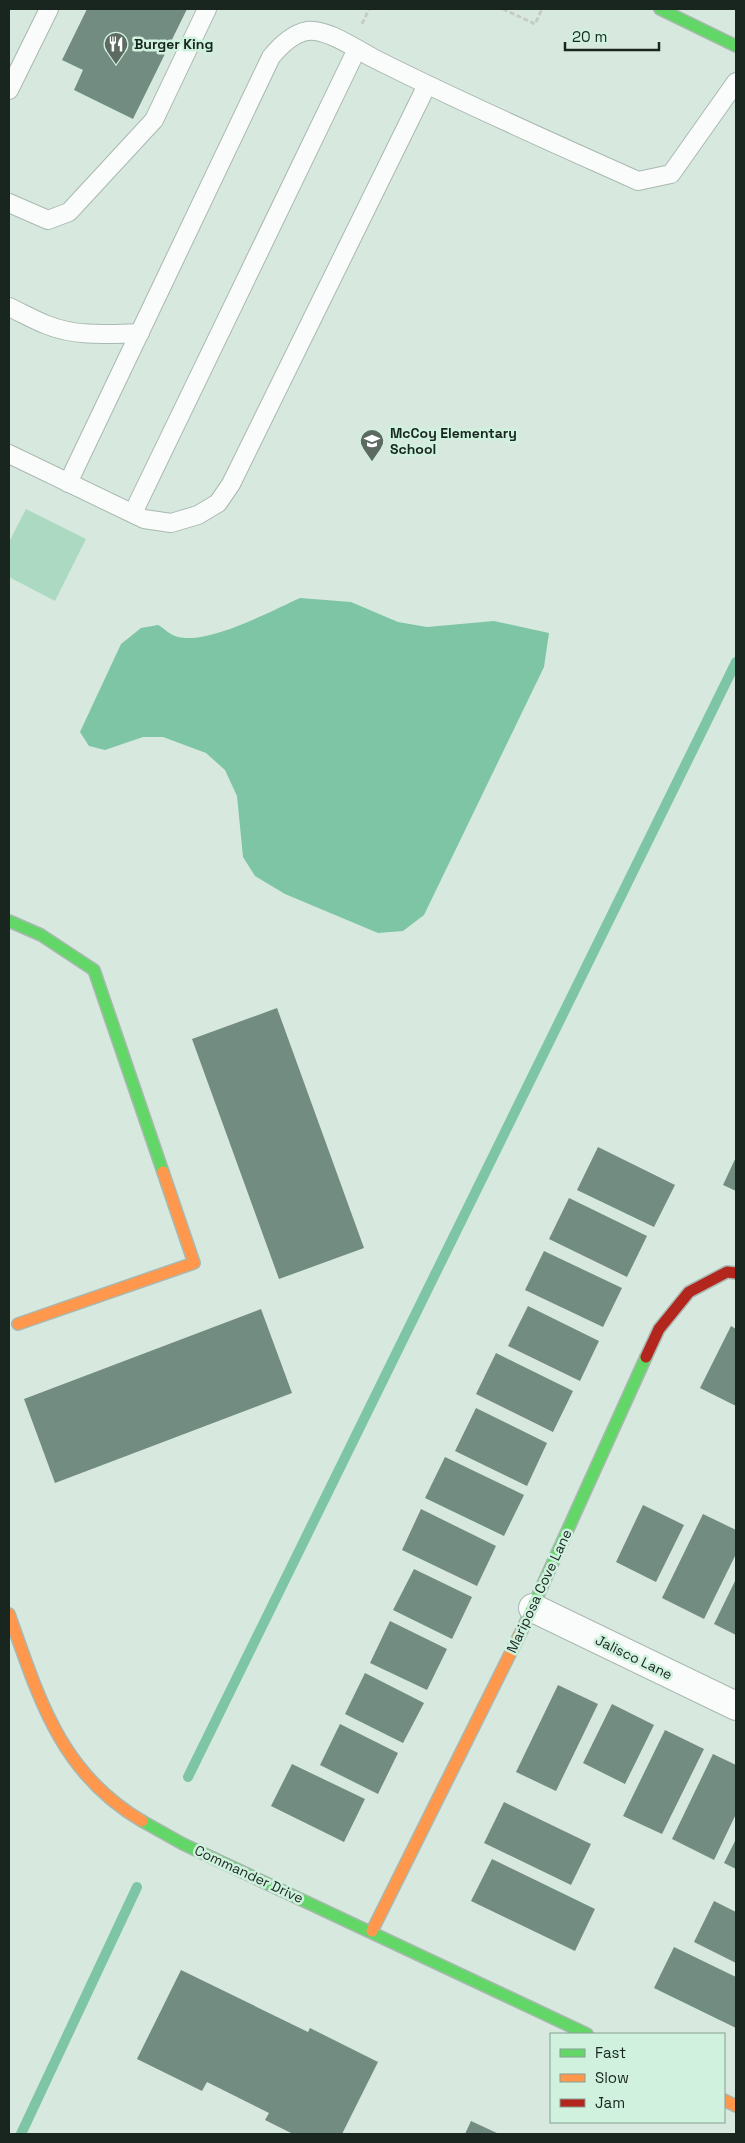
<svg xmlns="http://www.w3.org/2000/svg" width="745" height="2143" viewBox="0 0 745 2143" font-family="'Space Grotesk',sans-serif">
<rect width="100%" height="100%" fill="#d7e9df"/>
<path fill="#acd9c2" d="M26,509l60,30 -31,62 -46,-24v-35z"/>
<path fill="#7dc5a4" d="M300,598l51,4 47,20 29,5 67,-6 55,12 -5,34 -120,248 -21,16 -25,2 -93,-39 -30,-18 -12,-19 -6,-61 -12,-26 -19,-17 -43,-16h-20l-38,13 -16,-4 -9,-14 41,-88 20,-16 17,-3c6,3 11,9 17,11 30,11 96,-25 125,-38z"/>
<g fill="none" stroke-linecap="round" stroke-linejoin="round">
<g stroke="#7dc5a4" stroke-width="10">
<path d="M188,1777l548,-1115"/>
<path d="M21,2134l116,-247"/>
</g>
</g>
<g fill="#738c81">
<path d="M87,9h100l-54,110 -59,-29 9,-20 -21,-10z"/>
<path d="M277,1008l87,240 -85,31 -87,-240z"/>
<path d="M598,1147l77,38 -21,42 -77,-37z"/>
<path d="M736,1157v34l-13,-6z"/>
<path d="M569,1198l78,38 -20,41 -78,-38z"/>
<path d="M544,1251l78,37 -19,39 -78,-37z"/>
<path d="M528,1306l71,35 -19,40 -72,-35z"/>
<path d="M261,1309l31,84 -237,90 -31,-84z"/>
<path d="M731,1326l5,3v77l-36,-18z"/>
<path d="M496,1353l77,38 -20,41 -77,-38z"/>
<path d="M476,1408l71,35 -20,43 -72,-35z"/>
<path d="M445,1457l79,38 -20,41 -79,-38z"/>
<path d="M643,1505l41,20 -28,57 -40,-20z"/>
<path d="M421,1509l75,37 -19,40 -75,-36z"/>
<path d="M703,1514l33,16v24l-32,65 -42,-21z"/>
<path d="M414,1569l58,28 -20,42 -59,-29z"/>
<path d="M736,1579v56l-22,-11z"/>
<path d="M390,1621l57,28 -20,41 -57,-27z"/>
<path d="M365,1673l59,30 -21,40 -58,-29z"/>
<path d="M558,1685l40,19 -42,87 -40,-19z"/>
<path d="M612,1704l42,21 -29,59 -42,-21z"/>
<path d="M340,1724l58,29 -20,41 -58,-29z"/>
<path d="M665,1730l39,19 -42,85 -39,-18z"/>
<path d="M713,1754l23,11v49l-22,46 -42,-21z"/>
<path d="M292,1764l73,35 -21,43 -73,-36z"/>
<path d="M504,1802l87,42 -20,41 -87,-42z"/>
<path d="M736,1839v30l-12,-6z"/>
<path d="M492,1859l103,50 -20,42 -104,-50z"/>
<path d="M714,1901l22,11v51l-42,-21z"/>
<path d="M674,1947l62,30v51l-82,-40z"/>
<path d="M181,1970l127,62 2,-4 68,34 -36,72h-49l-28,-14 4,-7 -62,-31 -5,9 -65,-32z"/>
<path d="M471,2121l28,13h-34z"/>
</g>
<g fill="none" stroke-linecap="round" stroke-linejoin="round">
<g stroke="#a9b8b0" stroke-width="20">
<g id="lane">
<path d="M9,90l40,-81"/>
<path d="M9,203l39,17 21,-8 85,-92 53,-111"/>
<path d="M9,307c13,6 25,13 38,18 30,12 62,9 93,8"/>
<path d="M9,454l135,65 27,4 27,-8 20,-12 13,-19 196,-399"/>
<path d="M68,483l203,-426c9,-11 21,-23 36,-26 19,-3 49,18 66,27 87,44 176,83 265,123l33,-7 65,-92"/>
<path d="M133,513l224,-464"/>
</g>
</g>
<g stroke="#a9b8b0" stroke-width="30">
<path id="street" d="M533,1608l203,98"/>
</g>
<g stroke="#a9b8b0" stroke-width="14">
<g id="fast">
<path d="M660,9l76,37"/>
<path d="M9,921l32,14 53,35 69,202"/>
<path d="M525,1624l121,-267"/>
<path d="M142,1821l41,23 404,190"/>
</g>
</g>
<g stroke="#a9b8b0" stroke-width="14">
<g id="slow">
<path d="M18,1324l176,-61 -31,-91"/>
<path d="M9,1614c30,84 51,159 133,207"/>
<path d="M372,1931l153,-307"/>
<path d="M724,2100l12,6"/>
</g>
</g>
<g stroke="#a9b8b0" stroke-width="14">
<path id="jam" d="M646,1357l13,-28 30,-37 38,-20 9,1"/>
</g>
<g stroke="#c5cbc7" stroke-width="3" stroke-dasharray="5 2.5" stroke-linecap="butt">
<path d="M503,9l32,15 7,-15"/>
<path d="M362,24l7,-15"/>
</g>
<use href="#lane" stroke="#f9fcfa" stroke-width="18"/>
<use href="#street" stroke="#f9fcfa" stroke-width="28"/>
<use href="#fast" stroke="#63d668" stroke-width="11"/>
<use href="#slow" stroke="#ff974d" stroke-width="11"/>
<use href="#jam" stroke="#b3261e" stroke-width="11"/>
</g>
<defs>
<g id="restaurant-pin" transform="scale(1.25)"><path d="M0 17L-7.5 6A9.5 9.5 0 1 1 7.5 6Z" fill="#5c6a62" stroke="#cff1de"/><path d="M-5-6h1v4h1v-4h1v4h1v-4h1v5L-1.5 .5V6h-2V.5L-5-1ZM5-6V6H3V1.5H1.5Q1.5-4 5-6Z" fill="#fff"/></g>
<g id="school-pin" transform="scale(1.25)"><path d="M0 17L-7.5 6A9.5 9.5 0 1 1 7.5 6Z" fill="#5c6a62" stroke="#cff1de"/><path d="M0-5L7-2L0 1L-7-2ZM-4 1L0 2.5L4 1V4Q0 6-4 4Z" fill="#fff"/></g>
</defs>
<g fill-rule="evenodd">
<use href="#restaurant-pin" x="116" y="44"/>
<use href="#school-pin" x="372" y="441"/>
</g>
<g text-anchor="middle" stroke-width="5" stroke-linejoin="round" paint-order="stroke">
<g font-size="14" font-weight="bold" fill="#19261f" stroke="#cff1de" text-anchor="start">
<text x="134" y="49">Burger King</text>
<text x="390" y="438">McCoy Elementary<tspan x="390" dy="16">School</tspan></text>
</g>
<g font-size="14" fill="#19261f" stroke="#cff1de">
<text transform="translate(539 1591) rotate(-65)" y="5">Mariposa Cove Lane</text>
<text transform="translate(634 1657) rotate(26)" y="5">Jalisco Lane</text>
<text transform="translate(249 1874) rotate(25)" y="5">Commander Drive</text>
</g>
</g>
<rect width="745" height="2143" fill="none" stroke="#19261f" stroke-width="20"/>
<rect x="550" y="2033" width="175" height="90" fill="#cff1de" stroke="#86a092"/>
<rect x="560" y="2049" width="25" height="8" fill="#63d668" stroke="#86a092"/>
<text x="595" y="2058" font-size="15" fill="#19261f">Fast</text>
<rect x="560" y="2074" width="25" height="8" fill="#ff974d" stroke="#86a092"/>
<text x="595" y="2083" font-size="15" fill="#19261f">Slow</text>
<rect x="560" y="2099" width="25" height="8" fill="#b3261e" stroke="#86a092"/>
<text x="595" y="2108" font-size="15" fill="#19261f">Jam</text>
<path d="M565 42v8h94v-8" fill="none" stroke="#19261f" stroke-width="2.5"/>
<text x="572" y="42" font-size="15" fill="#19261f" stroke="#cff1de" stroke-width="4" paint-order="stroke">20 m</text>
</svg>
